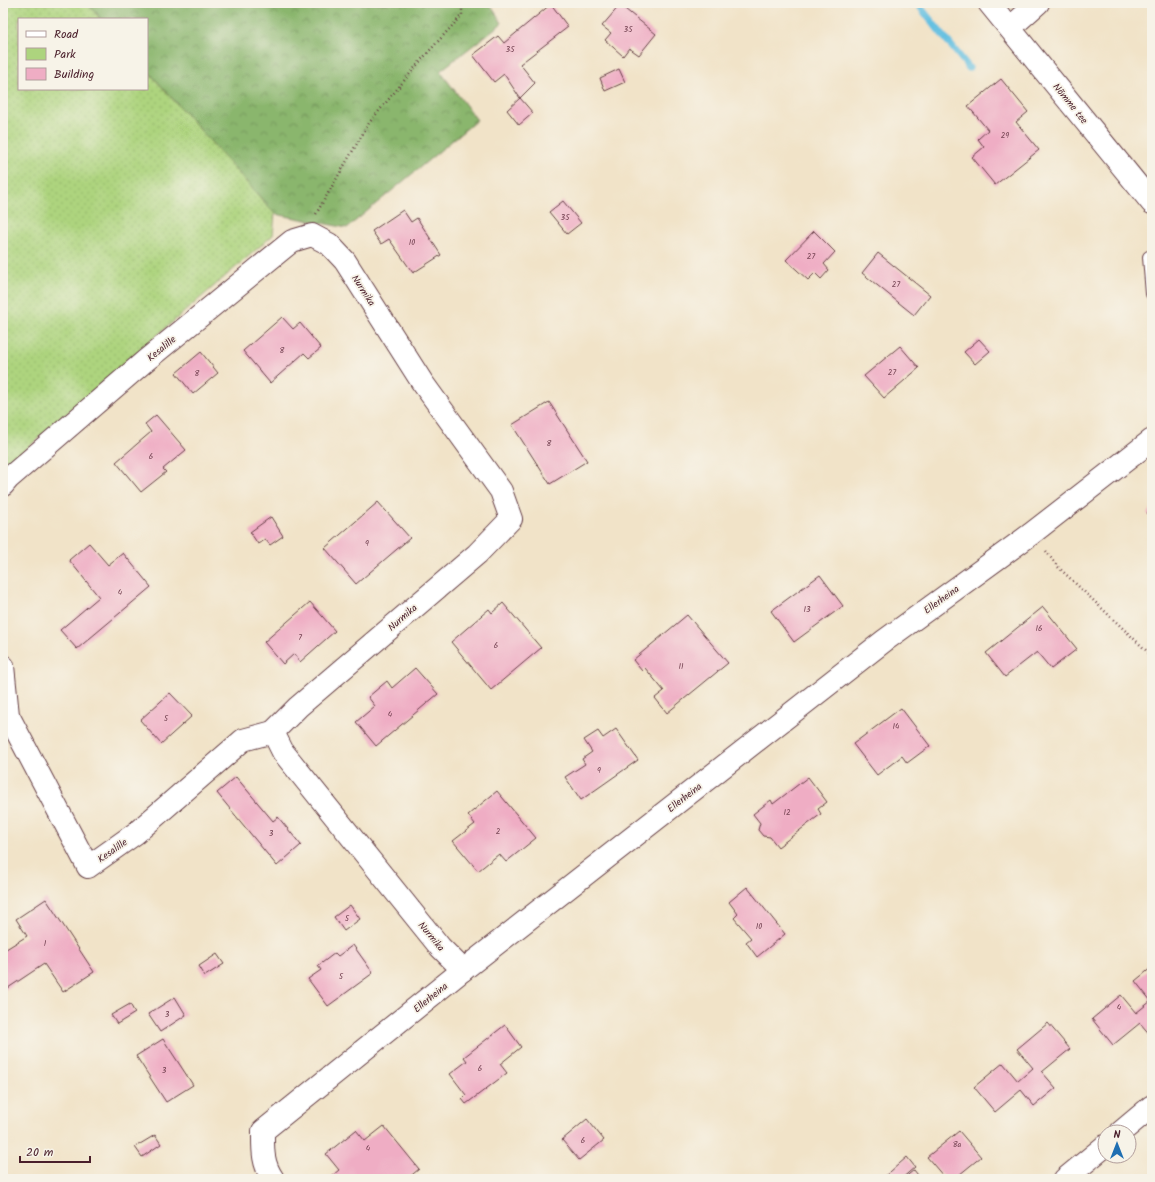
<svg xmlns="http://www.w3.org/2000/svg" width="1155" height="1182" viewBox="0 0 1155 1182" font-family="Kalam,sans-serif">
<defs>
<pattern id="green-dots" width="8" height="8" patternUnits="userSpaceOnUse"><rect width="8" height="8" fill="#add47e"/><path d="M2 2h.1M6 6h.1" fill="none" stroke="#96b66d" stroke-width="1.8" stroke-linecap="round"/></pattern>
<pattern id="forest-crowns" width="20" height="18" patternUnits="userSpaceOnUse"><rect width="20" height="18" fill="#8ab66d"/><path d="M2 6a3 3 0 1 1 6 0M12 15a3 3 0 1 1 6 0" fill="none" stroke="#73935a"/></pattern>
</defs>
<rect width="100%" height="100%" fill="#f7f3e8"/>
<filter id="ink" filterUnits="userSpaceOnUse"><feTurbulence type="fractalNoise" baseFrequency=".025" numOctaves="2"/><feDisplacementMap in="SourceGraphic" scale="8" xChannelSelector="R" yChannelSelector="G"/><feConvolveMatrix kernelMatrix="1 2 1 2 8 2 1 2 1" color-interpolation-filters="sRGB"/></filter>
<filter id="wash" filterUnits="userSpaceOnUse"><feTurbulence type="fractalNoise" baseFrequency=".012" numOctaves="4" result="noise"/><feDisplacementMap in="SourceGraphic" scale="16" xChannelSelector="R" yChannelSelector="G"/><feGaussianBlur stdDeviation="0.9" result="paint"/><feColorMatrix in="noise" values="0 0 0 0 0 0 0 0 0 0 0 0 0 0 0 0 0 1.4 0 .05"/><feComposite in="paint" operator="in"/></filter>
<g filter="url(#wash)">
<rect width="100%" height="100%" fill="#f1e3c8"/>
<path fill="url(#green-dots)" stroke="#7c7a54" d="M3,3h84l14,16h-82v70h128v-19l128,144 -2,21 -270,234z"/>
<path fill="url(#forest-crowns)" stroke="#6a6a4c" d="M87,3h402l13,20 -62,48 37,49 -130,108 -72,-14 -128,-144v-51h-46z"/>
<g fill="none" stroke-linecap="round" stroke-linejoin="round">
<path stroke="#63c0e1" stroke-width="7" d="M917,3l52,65"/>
</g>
<g id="blocks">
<g fill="#efadc4">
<path d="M551,4l17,23 -48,37 15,19 -15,15 -16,-24 -10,8 -21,-27 25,-19 6,7z"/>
<path d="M620,5l36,29 -17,21 -10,-7 -6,8 -18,-16 6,-7 -9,-7z"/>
<path d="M619,69l6,13 -20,9 -5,-13z"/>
<path d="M1001,79l27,33 -12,10 23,28 -44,35 -23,-28 12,-10 -6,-8 10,-9 -20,-24z"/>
<path d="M520,98l13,15 -14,12 -12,-15z"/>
<path d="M563,201l18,22 -14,11 -18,-22z"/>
<path d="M403,210l8,12 6,-4 24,37 -28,18 -24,-34 -8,5 -9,-13z"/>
<path d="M814,231l21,21 -11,12 5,6 -8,9 -6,-6 -7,7 -22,-20z"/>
<path d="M878,253l52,42 -16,20 -52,-42z"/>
<path d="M282,317l11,12 7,-6 21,25 -12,10 -5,-5 -34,30 -27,-32z"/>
<path d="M979,339l11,12 -15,13 -11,-12z"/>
<path d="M900,346l19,22 -35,30 -20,-22z"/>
<path d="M201,352l17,21 -25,21 -17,-21z"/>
<path d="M549,402l38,59 -37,23 -38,-59z"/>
<path d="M156,415l30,35 -23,19 3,3 -25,20 -25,-30 35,-30 -6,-8z"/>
<path d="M378,502l32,36 -54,46 -31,-36z"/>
<path d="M1152,508v10l-5,-5z"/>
<path d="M271,517l12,19 -13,9 -5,-6 -7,5 -8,-12z"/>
<path d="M89,543l19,22 15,-12 28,34 -74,62 -17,-19 39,-33 -30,-37z"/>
<path d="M820,575l23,31 -49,36 -23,-31z"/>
<path d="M310,602l25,29 -35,31 -6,-8 -11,10 -19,-22z"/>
<path d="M503,603l38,45 -50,42 -40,-48 38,-33 3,4z"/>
<path d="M1043,607l34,42 -26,20 -14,-17 -32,25 -19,-24z"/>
<path d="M687,615l41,48 -61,50 -12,-15 9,-7 -19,-23 -3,3 -9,-11z"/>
<path d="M415,668l23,26 -62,52 -20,-24 19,-16 -7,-9 19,-16 5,7z"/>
<path d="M170,693l22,23 -31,28 -21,-24z"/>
<path d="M901,708l29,38 -23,17 -5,-7 -25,19 -24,-31z"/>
<path d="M616,729l22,31 -57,40 -16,-23 20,-13 -3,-5 10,-7 -8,-12 14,-9 5,7z"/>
<path d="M236,777l37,44 5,-4 23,28 -24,21 -60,-73z"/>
<path d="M808,777l19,25 -9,7 3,5 -43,33 -8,-10 -7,-1 -5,-6 2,-7 -7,-9 18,-14 2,4z"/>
<path d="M497,791l39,47 -30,24 -7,-8 -21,17 -25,-30 22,-17 -7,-9z"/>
<path d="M747,887l38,47 -28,23 -11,-15 5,-4 -17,-20 4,-4 -9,-12z"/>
<path d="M46,899l48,73 -31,20 -19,-28 -39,26 -2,-3v-36l24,-15 -11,-17z"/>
<path d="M350,905l10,14 -16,12 -10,-14z"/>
<path d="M353,945l20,28 -45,33 -20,-27 13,-9 -3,-4 17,-13 3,3z"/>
<path d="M217,954l7,10 -19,12 -6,-10z"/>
<path d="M1152,967v70l-12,-14 -27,22 -21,-26 29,-24 15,18 15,-12 -16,-20z"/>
<path d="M175,997l11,18 -26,17 -12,-18z"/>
<path d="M130,1004l5,9 -18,11 -6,-9z"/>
<path d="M1048,1023l22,26 -28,23 14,16 -22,18 -13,-16 -26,22 -21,-25 29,-24 15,18 15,-13 -16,-19z"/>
<path d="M505,1025l16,22 -21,17 7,9 -41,31 -4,-5 4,-4 -16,-21 17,-13 -3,-4z"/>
<path d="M163,1039l30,46 -27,17 -30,-46z"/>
<path d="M587,1119l17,21 -25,20 -17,-20z"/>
<path d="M384,1126l35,43 -12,10h-79l11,-9 -13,-16 30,-24 9,11z"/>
<path d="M959,1131l22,26 -27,22h-13l3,-2 -17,-20z"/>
<path d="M155,1135l6,9 -19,13 -7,-10z"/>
<path d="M907,1157l8,10 -14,12h-19z"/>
<path d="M914,1170l7,9h-18z"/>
</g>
</g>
</g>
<g filter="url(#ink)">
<use href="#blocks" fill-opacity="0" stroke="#633c43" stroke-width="1"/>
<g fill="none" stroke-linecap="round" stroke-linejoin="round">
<g stroke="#633c43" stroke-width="14">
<path id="service" d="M1149,257l3,37"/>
</g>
<g stroke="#633c43" stroke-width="24">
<g id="minor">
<path d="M989,3l163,200"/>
<path d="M1010,28l28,-25"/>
<path d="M3,485l5,-6 137,-118 147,-120 20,-6 17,9 16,17 77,121 79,109 10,28 -34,35 -179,153 -25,25 10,20 157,195 23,23"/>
<path d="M3,666l5,49 80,152 48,-34 107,-93 30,-8"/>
<path d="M1121,1132l31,-26"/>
<path d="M273,1179c-11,-16 -10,-30 -10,-48l200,-161 421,-329 147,-107 121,-94"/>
<path d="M1065,1179l40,-33"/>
</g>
</g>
<g stroke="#633c43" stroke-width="2.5" stroke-dasharray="1 3" stroke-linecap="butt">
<path d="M316,214l53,-91 54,-65 39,-43v-12"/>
<path d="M1046,551l12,16 94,89"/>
</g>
<use href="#service" stroke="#fff" stroke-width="12"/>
<use href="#minor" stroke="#fff" stroke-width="22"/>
</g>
</g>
<g text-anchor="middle" stroke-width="3.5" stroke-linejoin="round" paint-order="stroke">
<g font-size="8" fill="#734251">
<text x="628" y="32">35</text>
<text x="510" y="52">35</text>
<text x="1005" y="138">29</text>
<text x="565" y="220">35</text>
<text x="412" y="245">10</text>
<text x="811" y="259">27</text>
<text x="896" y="287">27</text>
<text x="282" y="353">8</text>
<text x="892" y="375">27</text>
<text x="197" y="376">8</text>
<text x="549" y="446">8</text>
<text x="151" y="459">6</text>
<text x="367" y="546">9</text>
<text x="120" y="595">4</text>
<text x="807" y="612">13</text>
<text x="1039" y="631">16</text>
<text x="300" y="640">7</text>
<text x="496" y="648">6</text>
<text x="681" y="669">11</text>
<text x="390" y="717">4</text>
<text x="166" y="721">5</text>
<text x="896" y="729">14</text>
<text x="599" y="773">9</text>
<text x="787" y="815">12</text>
<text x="498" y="834">2</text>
<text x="271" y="836">3</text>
<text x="347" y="921">5</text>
<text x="759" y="929">10</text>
<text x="45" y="946">1</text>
<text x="341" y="979">5</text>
<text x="1119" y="1010">4</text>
<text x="167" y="1017">3</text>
<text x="480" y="1071">6</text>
<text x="164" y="1073">3</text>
<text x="583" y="1143">6</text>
<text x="957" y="1147">8a</text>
<text x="368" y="1151">4</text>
</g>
<g font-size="10" fill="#4a1f2b" stroke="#f7f3e8">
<text transform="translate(1071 103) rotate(51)" y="4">Nõmme tee</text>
<text transform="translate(364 290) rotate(57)" y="4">Nurmika</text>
<text transform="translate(161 348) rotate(-39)" y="4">Kesalille</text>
<text transform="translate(941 599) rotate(-36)" y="4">Ellerheina</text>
<text transform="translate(402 617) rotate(-41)" y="4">Nurmika</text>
<text transform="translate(684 797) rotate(-38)" y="4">Ellerheina</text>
<text transform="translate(112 850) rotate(-35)" y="4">Kesalille</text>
<text transform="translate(432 936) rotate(50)" y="4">Nurmika</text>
<text transform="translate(430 997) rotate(-39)" y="4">Ellerheina</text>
</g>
</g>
<rect width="1155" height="1182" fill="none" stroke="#f7f3e8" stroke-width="16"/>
<rect x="18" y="18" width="130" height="72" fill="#f7f3e8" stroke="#b29e9c"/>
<rect x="26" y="31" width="20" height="6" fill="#ffffff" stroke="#b29e9c"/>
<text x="54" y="38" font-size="12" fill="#4a1f2b">Road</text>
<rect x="26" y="48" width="20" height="12" fill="#add47e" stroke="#b29e9c"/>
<text x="54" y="58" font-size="12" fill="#4a1f2b">Park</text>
<rect x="26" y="68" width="20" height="12" fill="#efadc4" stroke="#b29e9c"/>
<text x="54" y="78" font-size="12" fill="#4a1f2b">Building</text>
<g transform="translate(1117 1144)"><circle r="19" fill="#f7f3e8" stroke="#b29e9c"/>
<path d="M0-3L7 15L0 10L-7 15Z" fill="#1f6fb2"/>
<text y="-6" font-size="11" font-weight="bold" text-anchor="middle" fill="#4a1f2b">N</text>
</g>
<path d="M20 1156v6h70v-6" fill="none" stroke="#4a1f2b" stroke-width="2"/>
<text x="26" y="1156" font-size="12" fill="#4a1f2b" stroke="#f7f3e8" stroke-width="3" paint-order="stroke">20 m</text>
</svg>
